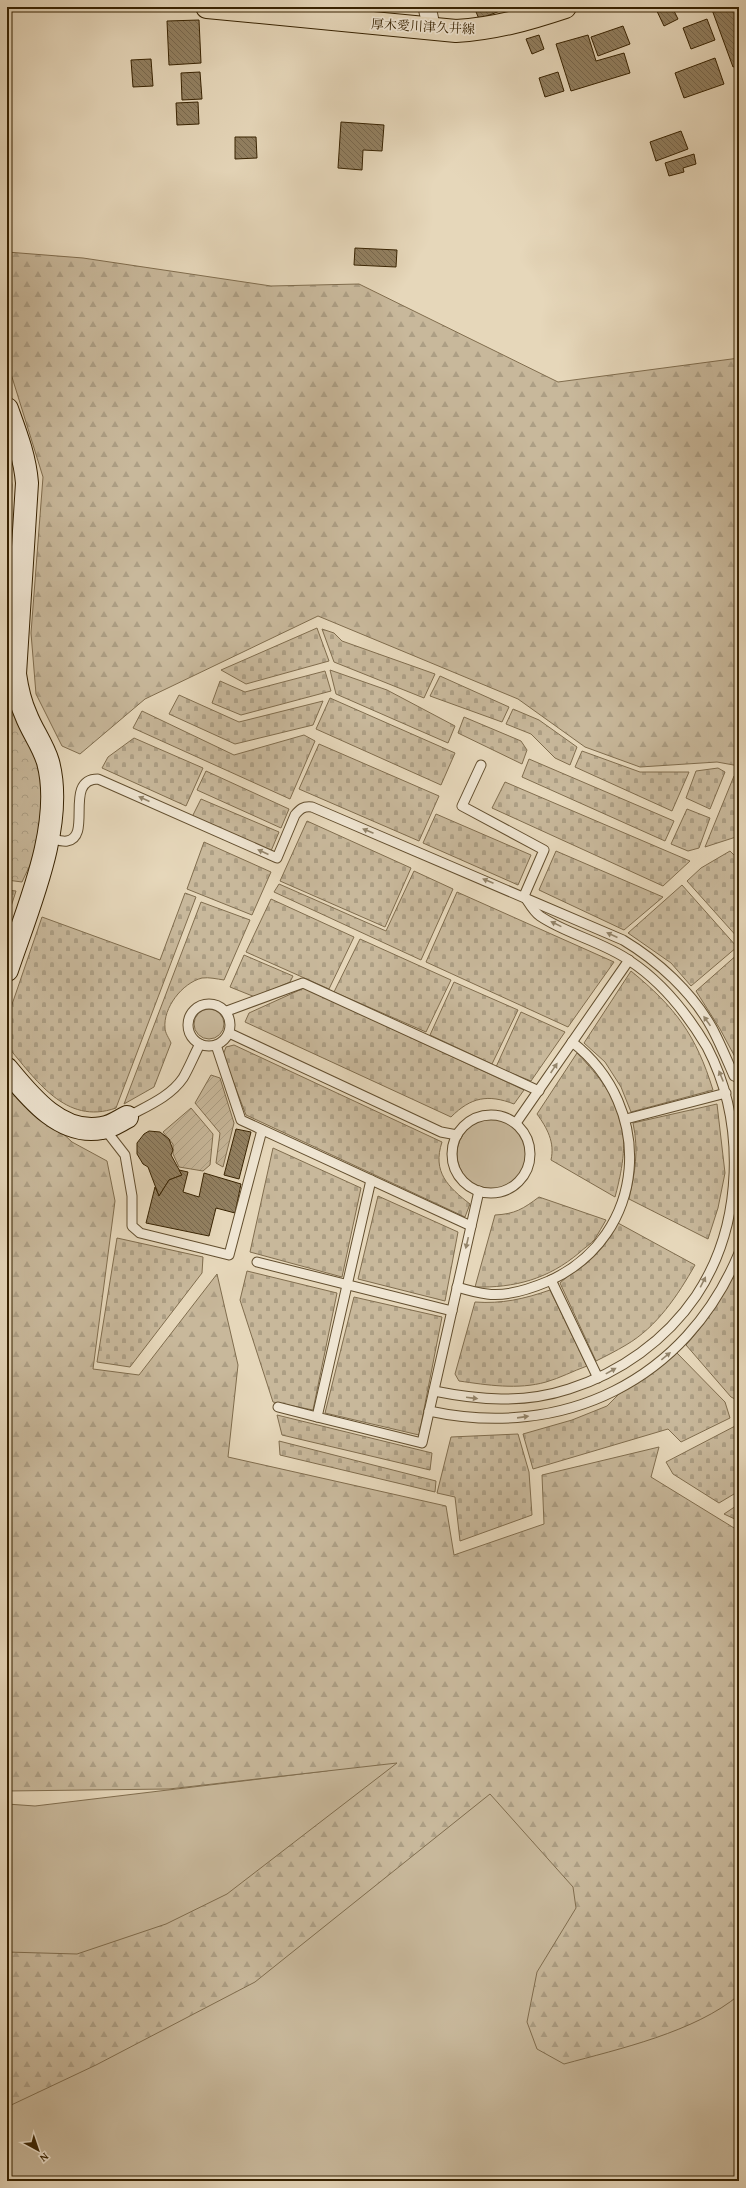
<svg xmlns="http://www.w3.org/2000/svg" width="746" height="2188" viewBox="0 0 746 2188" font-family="'Gentium Book Plus','Noto Serif JP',serif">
<defs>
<pattern id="forest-firs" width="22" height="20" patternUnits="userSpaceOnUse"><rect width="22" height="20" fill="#c8b89b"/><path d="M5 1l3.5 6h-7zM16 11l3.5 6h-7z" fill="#ac9e84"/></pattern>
<pattern id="cemetery-stones" width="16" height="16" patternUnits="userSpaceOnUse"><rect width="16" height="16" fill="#c8b89b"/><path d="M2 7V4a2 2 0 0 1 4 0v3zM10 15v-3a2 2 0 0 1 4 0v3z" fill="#ac9e84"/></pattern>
<pattern id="park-crowns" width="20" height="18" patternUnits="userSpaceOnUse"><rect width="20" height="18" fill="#c8b89b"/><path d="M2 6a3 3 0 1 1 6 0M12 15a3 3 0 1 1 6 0" fill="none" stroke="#ac9e84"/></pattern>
<pattern id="garden-furrows" width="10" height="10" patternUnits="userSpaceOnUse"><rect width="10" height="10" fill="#c8b89b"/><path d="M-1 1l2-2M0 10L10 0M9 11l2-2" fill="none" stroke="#ac9e84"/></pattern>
<pattern id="building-back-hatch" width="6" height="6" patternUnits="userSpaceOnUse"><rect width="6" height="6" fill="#928061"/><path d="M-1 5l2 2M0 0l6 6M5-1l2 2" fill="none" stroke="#78684e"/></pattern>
</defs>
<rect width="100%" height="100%" fill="#e6d7ba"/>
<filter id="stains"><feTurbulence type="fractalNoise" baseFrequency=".005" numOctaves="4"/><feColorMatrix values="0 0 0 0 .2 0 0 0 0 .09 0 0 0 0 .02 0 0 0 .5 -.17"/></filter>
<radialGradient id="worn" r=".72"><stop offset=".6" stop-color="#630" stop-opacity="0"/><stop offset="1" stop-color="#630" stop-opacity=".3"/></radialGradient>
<g fill="#c8b89b" stroke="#806d4e">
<circle cx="209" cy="1024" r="15"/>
<circle cx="492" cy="1154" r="35"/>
<path d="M739,1677v504h-732v-377l28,2 291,-35z"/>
</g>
<g fill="url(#forest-firs)" stroke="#806d4e">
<path d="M7,252l76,6 188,28 88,-2 199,98 181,-24v408l-22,-4 -77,5 -55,-20 -67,-48 -200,-83 -173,83 -65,55 -18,-8 -26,-52 -5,-61 12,-156 -36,-116z"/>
<path d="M7,1081l65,61 35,19 8,40 -22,168 46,6 78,-101 21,91 -10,92 218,49 8,49 90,-31 -2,-49 117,-28 -8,30 88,54v464c-44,37 -120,54 -175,69l-27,-15 -10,-27 10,-50 39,-64 -3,-21 -83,-93 -235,188 -159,83 -89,42v-155l70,2 89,-30 61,-30 170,-131 -228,26 -162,2z"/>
</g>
<g fill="url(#cemetery-stones)" stroke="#806d4e">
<path d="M317,628l12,33 -83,23 -25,-14z"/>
<path d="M322,629l12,4 8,8 93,33 -11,24 -90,-36z"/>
<path d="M330,670l57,20 68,36 -7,17 -112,-49z"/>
<path d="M325,671l6,20 -90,24 -29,-12 8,-22 25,11z"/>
<path d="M440,676l69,31 -7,15 -72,-26z"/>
<path d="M179,695l60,27 84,-21 -10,24 -78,19 -66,-30z"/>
<path d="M330,698l125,55 -14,32 -125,-56z"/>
<path d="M513,709l26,11 38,27 -7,18 -15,-7 -24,-24 -25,-10z"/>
<path d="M142,711l92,44 70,-20 11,6 -25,58 -157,-71z"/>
<path d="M464,717l57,24 6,9 -5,14 -64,-31z"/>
<path d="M134,738l69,30 -17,38 -84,-38 6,-11z"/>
<path d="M319,744l120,52 -20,45 -120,-52z"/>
<path d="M582,751l58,21h49l-17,39 -97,-44z"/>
<path d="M529,759l145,62 -9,20 -143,-64z"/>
<path d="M718,768l7,4 -15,37 -24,-11 10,-27z"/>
<path d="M206,771l83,38 -8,19 -84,-38z"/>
<path d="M734,776l5,2v58l-34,11z"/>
<path d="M505,782l185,79 -27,25 -171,-78z"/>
<path d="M201,799l78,33 -8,19 -79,-34z"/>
<path d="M687,809l23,9 -11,30 -11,3 -17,-7z"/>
<path d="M436,814l95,41 -13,30 -95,-42z"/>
<path d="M307,821l104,47 -26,59 -105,-46z"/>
<path d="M204,842l67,30 -19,43 -65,-26z"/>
<path d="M556,851l107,46 -39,33 -85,-40z"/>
<path d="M730,851l9,9v79l-52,-58 14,-13z"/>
<path d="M414,871l39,18 -32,71 -147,-68 5,-8 107,47z"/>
<path d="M682,885l55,62 -46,39 -20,-23 -43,-30z"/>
<path d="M7,890l9,1 -9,28z"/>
<path d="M457,892l157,70 -46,65 -142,-65z"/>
<path d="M185,893l11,4 -80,211c-51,18 -80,-29 -109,-62v-27l35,-102 118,43z"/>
<path d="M271,899l83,38 -25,52 -83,-37z"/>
<path d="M201,902l49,18 -26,60c-7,-1 -15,-3 -22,-2 -20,5 -39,30 -37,50 0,5 4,10 6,15l-17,44 -30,17z"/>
<path d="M360,939l91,41 -25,52 -92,-40z"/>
<path d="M739,953v103l-4,1 -15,-28 -24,-38z"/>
<path d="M244,955l49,21 -3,6 -35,15 -25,-10z"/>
<path d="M631,971c45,37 65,64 82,119l-82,22 -10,-25 -16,-25 -21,-19z"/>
<path d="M454,982l64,28 -26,54 -62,-29z"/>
<path d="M304,988l220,102 -10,14c-26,-10 -43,-7 -63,13l-206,-95 4,-9z"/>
<path d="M521,1012l44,20 -34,49 -35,-14z"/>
<path d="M234,1045l208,97c-10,30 6,45 28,62l-5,13 -219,-102 -23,-60 3,-8z"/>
<path d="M577,1053c47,49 56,78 38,144l-64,-37c4,-18 -4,-32 -14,-46z"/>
<path d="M717,1104l8,69 -7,35 -10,31 -79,-40c6,-28 10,-47 4,-76z"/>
<path d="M273,1148l88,40 -19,89 -92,-25z"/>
<path d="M378,1196l80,36 -13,69 -87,-22z"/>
<path d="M539,1197l67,23c-4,6 -7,13 -11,19 -4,5 -11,9 -16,14 -31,26 -64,35 -104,34l20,-72c20,-1 28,-6 44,-18z"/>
<path d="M618,1223l77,42c-17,30 -38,62 -69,80 -10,6 -20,11 -30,16l-36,-78 40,-35z"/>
<path d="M117,1238l86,19 -1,16 -72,94 -33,-5z"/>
<path d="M738,1266l1,1v134l-8,-4 -45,-52c22,-25 38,-49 52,-79z"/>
<path d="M247,1271l90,22 -24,117 -40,-8 -33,-102z"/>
<path d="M550,1290l37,76c-14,5 -27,12 -41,16 -28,8 -59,3 -87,-1l-4,-7 20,-72c27,2 49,-3 75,-12z"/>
<path d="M354,1297l88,20 -23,118 -94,-22z"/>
<path d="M677,1353l48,49 5,16 -49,24 -13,-13 -135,40 -10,-35 49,-14 35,-14 12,-12 32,-20z"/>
<path d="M277,1415l155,38 -2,17 -148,-35z"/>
<path d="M739,1424v67l-20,12 -46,-29 -7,-12z"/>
<path d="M518,1434l11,38 3,43 -72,26 -5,-44 -18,-4 14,-56z"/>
<path d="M279,1441l157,40 -1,11 -155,-37z"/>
<path d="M739,1504v17l-15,-7z"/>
</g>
<g fill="url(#park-crowns)" stroke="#806d4e">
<path d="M7,452l5,33 -5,97z"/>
<path d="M7,670l33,102 3,26 -4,48 -17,36 -15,-2z"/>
</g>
<g fill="url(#garden-furrows)" stroke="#806d4e">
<path d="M211,1075l9,3 14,45 -11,44 -7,-4 4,-30 -25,-30z"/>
<path d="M191,1108l22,26 -3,31 -7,6 -24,-4 -6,-13v-10l-10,-12z"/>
</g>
<g fill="url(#building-back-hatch)" stroke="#372201">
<path d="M474,7h24l2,4 -21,8z"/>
<path d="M506,7h20l1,1 -20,5z"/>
<path d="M655,7h17l6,12 -14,7z"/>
<path d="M711,7h28v58l-6,2z"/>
<path d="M707,19l8,21 -24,9 -8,-21z"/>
<path d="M199,20l2,43 -32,2 -2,-44z"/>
<path d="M623,26l7,18 -32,12 -7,-19z"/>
<path d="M539,35l5,14 -12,5 -6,-15z"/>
<path d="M588,35l8,26 28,-8 6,20 -59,18 -15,-47z"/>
<path d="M715,58l9,26 -40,14 -9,-25z"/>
<path d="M151,59l2,27 -20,1 -2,-27z"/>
<path d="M200,72l2,27 -20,1 -1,-27z"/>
<path d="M558,72l6,19 -19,6 -6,-19z"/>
<path d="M198,102l1,22 -22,1 -1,-22z"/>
<path d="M341,122l43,3 -2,26 -19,-1 -1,20 -24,-2z"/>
<path d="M681,131l7,18 -32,12 -6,-19z"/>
<path d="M235,137h21l1,21 -22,1z"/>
<path d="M694,154l2,10 -13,4 1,4 -15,4 -4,-13z"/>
<path d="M355,248l42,2 -1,17 -42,-2z"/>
<path d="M236,1129l15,3 -12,47 -15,-4z"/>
<path d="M149,1131l11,1 9,7 4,11 -2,5 11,20 -13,5 -10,16 -11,-29 -5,-3 -6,-10v-11l7,-9z"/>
<path d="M179,1170l9,2 -5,20 16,5 5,-24 37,11 -6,29 -19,-5 -7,28 -63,-13 9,-36 4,9 10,-16 13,-5z"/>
</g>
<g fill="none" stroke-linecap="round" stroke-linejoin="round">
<g stroke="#634f2f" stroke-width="11">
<g id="lane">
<path d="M481,765l-19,41 82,44 -20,46"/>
<path d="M49,838c5,1 13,4 18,3 26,-4 -4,-62 31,-62l179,79 18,-43c5,-6 8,-9 17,-8l311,133c35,21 69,52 89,88 8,15 15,32 22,48l5,2"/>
<circle cx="209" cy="1025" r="21"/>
<path d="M227,1011l76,-28 236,108"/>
<path d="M229,1033l212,99 16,3"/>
<path d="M216,1045l25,75 230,106"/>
<circle cx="491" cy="1154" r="39"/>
<path d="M127,1117c20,-11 43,-20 56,-39 6,-10 11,-23 17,-34"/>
<path d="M626,1119l100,-26"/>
<path d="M516,1123l113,-163"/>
<path d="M104,1128l21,27 7,41v30l8,7 89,22 33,-125"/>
<path d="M371,1180l-54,237 105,26 57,-252"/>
<path d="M257,1262l195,49"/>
<path d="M551,1280l47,98"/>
<path d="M457,1287c10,3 20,6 30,7 20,3 43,-5 62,-13 99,-45 107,-174 23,-239"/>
<path d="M434,1391c45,9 89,13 135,-2 51,-16 97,-49 127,-93 48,-72 50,-174 11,-249 -19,-32 -45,-65 -77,-86 -26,-19 -64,-27 -90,-45 -6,-4 -11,-13 -15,-19"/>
<path d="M278,1407l39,10"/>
<path d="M429,1411c134,29 257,-30 310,-158"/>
</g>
</g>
<g stroke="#634f2f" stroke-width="19">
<path id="street" d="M427,7l5,23"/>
</g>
<g stroke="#372201" stroke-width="24">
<g id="secondary">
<path d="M7,409c9,25 18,48 20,74l-12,191c2,14 5,28 11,41 6,16 17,30 22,47 17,63 -21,148 -41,208"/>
<path d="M7,1069c23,28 54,67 95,59 9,-1 17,-7 25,-11"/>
</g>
</g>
<g stroke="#372201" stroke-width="24">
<path id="primary" d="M207,7l249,24c38,-2 73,-12 109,-24"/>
</g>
<use href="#lane" stroke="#efe5d2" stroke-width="9"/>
<use href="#street" stroke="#efe5d2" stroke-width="17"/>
<use href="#secondary" stroke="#efe5d2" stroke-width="22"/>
<use href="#primary" stroke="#e6d7ba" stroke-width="22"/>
</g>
<defs><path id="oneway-solid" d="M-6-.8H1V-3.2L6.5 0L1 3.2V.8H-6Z"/></defs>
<g fill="#93846a">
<use href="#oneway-solid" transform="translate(144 799) rotate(-156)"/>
<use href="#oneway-solid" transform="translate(368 831) rotate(-157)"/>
<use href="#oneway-solid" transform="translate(263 852) rotate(-156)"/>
<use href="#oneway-solid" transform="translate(488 881) rotate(-157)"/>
<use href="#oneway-solid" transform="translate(556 924) rotate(-154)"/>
<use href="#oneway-solid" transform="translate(612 935) rotate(-156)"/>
<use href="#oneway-solid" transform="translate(707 1021) rotate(-125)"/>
<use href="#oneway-solid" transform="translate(554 1068) rotate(-56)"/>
<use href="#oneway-solid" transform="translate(721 1076) rotate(-112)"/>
<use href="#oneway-solid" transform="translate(467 1243) rotate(103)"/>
<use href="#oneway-solid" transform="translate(703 1282) rotate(-63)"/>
<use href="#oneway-solid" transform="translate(666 1356) rotate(-39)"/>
<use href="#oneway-solid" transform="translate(611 1371) rotate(-29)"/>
<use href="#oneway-solid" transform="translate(472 1398) rotate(7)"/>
<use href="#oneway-solid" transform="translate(523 1417) rotate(-8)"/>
</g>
<g text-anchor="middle" stroke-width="3.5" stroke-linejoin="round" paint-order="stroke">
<g font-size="13" fill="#372201" stroke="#efe5d2">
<text transform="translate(423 26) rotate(3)" y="5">厚木愛川津久井線</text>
</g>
</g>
<rect width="746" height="2188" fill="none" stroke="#e6d7ba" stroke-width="24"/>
<rect x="8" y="8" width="730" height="2172" fill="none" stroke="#372201" stroke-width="2"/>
<rect x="12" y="12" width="722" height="2164" fill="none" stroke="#372201"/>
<g transform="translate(38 2150) rotate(140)" stroke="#efe5d2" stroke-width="3" paint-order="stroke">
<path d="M0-3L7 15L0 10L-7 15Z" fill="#372201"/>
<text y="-6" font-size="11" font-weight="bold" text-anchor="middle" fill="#372201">N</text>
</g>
<rect width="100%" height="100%" filter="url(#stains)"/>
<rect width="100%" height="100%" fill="url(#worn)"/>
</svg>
